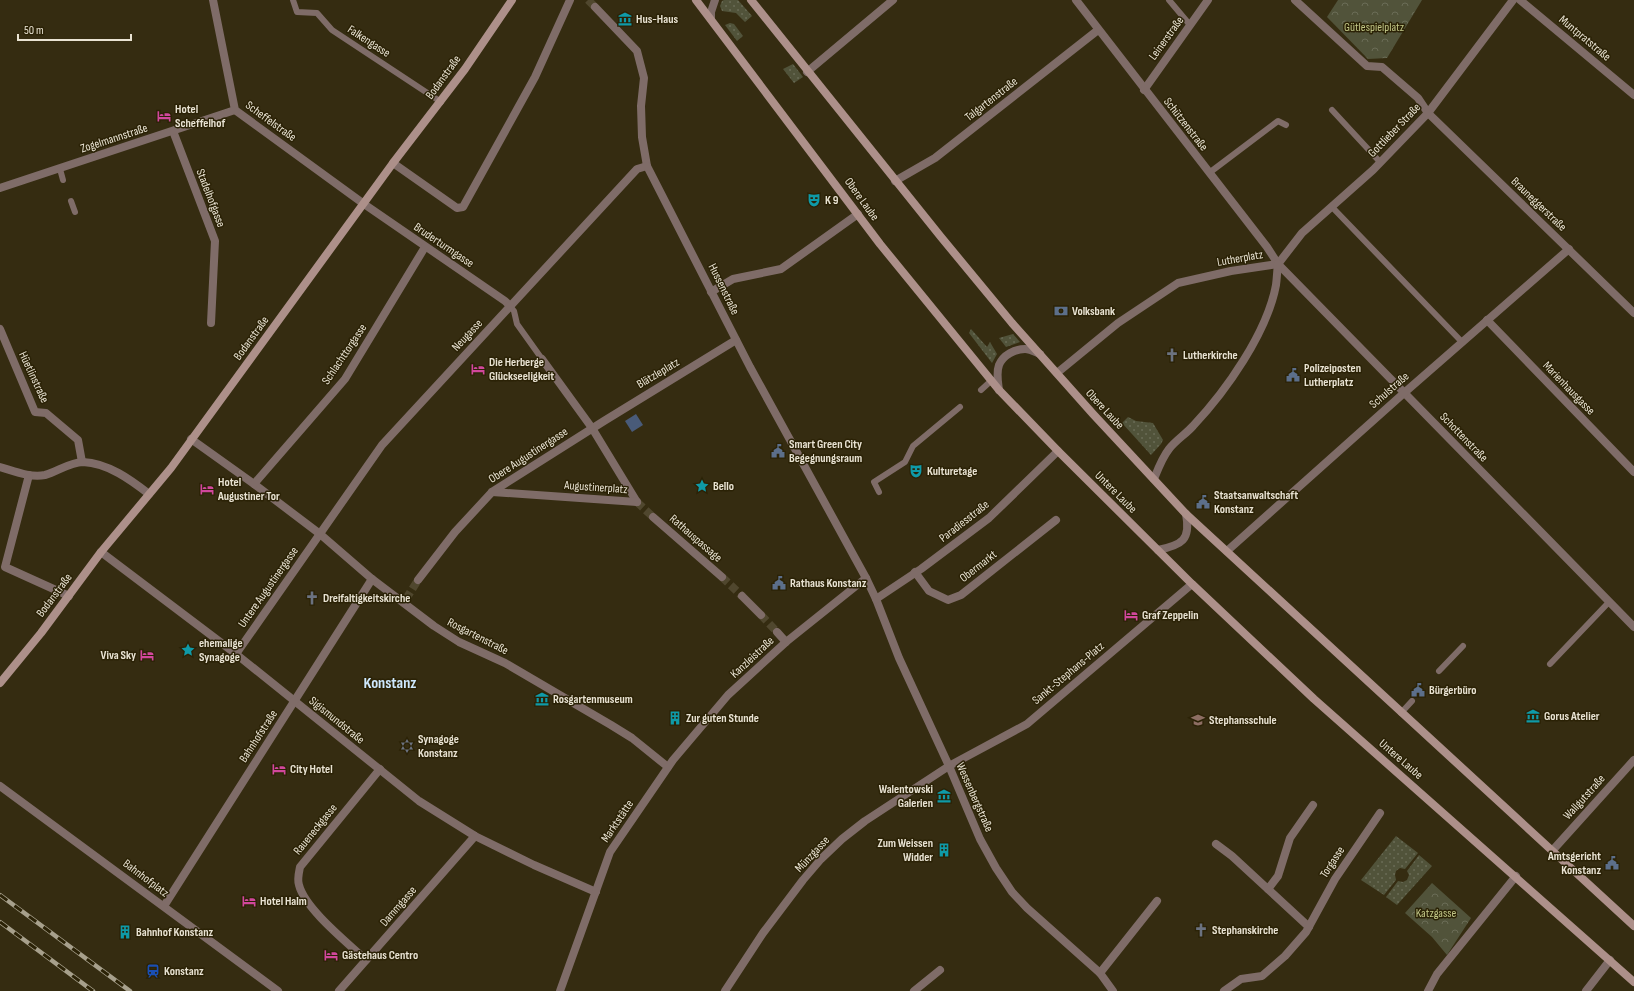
<svg xmlns="http://www.w3.org/2000/svg" width="1634" height="991" viewBox="0 0 1634 991" font-family="'Sofia Sans Condensed',sans-serif">
<defs>
<pattern id="grass-dots" width="8" height="8" patternUnits="userSpaceOnUse"><rect width="8" height="8" fill="#51533a"/><path d="M2 2h.1M6 6h.1" fill="none" stroke="#6a6c56" stroke-width="1.8" stroke-linecap="round"/></pattern>
<pattern id="forest-crowns" width="20" height="18" patternUnits="userSpaceOnUse"><rect width="20" height="18" fill="#51533a"/><path d="M2 6a3 3 0 1 1 6 0M12 15a3 3 0 1 1 6 0" fill="none" stroke="#6a6c56"/></pattern>
</defs>
<rect width="100%" height="100%" fill="#352c11"/>
<g fill="url(#grass-dots)">
<path d="M724,0h14l14,16 -7,6 -9,-9 -14,-2 -2,-5 2,-5z"/>
<path d="M730,23l4,1 9,12 -6,5 -12,-16z"/>
<path d="M793,64l10,13 -9,6 -11,-14z"/>
<path d="M971,329l16,18 3,-5 7,12 -5,9 -23,-30z"/>
<path d="M1013,334l7,8 -14,5 -7,-9z"/>
<path d="M1128,417l8,4 17,2 10,17 -2,4 -10,11 -29,-32z"/>
<path d="M1396,836l22,17 -13,16 -5,-1 -4,3 -1,4 1,5 -12,15 -23,-15z"/>
<path d="M1419,855l13,11 -35,39 -11,-8 12,-16 5,1 4,-2 2,-5 -2,-4z"/>
</g>
<g fill="url(#forest-crowns)">
<path d="M1338,0h84l-35,58 -19,1 -41,-42z"/>
<path d="M1432,883l39,35 -24,37 -15,-18 -27,-24z"/>
</g>
<path fill="#495b79" d="M636,414l7,11 -11,7 -7,-11z"/>
<g fill="none" stroke-linecap="round" stroke-linejoin="round">
<g stroke="#50472e" stroke-width="8" stroke-dasharray="8 4" stroke-linecap="butt">
<path d="M588,0l7,7"/>
<path d="M637,502l16,15"/>
<path d="M722,577l20,19"/>
<path d="M406,599l12,-19"/>
<path d="M761,615l16,17"/>
</g>
<g stroke="#7f6c68" stroke-width="6">
<path d="M293,0l4,12 20,1 15,17 109,72"/>
<path d="M1169,0l21,25"/>
<path d="M1332,110l48,52"/>
<path d="M60,169l3,11"/>
<path d="M1209,173l69,-52 8,4"/>
<path d="M71,201l4,11"/>
<path d="M1332,207l130,135"/>
<path d="M510,306l4,5 3,13 25,35"/>
<path d="M981,390l11,-10"/>
<path d="M879,492l-5,-10 31,-20 8,-16 47,-39"/>
<path d="M1550,664l59,-62"/>
<path d="M1439,671l24,-25"/>
<path d="M1401,713l11,-12"/>
</g>
<g stroke="#7f6c68" stroke-width="8">
<path d="M213,0l22,110 129,94 141,97 5,5"/>
<path d="M1076,0l191,247 11,17 356,363"/>
<path d="M1295,0l72,66 15,1 36,31 10,15 206,200"/>
<path d="M1520,0l114,95"/>
<path d="M595,7l42,44 7,27 -3,28 1,31 5,29 103,201 116,211 10,21 23,59 50,108 31,73 16,29 16,24 15,16 73,65 13,18"/>
<path d="M711,19v-7l4,-12"/>
<path d="M807,72l86,-72"/>
<path d="M1144,90l64,-90"/>
<path d="M173,131l42,110 -4,82"/>
<path d="M393,163l64,45 6,-1 72,-130 35,-77"/>
<path d="M895,181l40,-23 163,-128"/>
<path d="M0,188l235,-78"/>
<path d="M1278,264l24,-31 71,-63 55,-57 85,-113"/>
<path d="M711,292l22,-13 48,-10 77,-55"/>
<path d="M1487,320l147,152"/>
<path d="M0,329l35,83 11,1 32,27 4,22"/>
<path d="M542,359l50,69 45,74"/>
<path d="M1057,373l61,-50 60,-40 53,-12 47,-7"/>
<path d="M999,390c-1,-8 -3,-17 0,-25 4,-10 16,-16 26,-16 5,0 10,3 15,5"/>
<path d="M191,439l63,45 66,50 52,45 62,47 25,16 46,21 106,62 21,13 36,29"/>
<path d="M0,467c14,4 30,11 45,8 12,-3 25,-13 38,-13 25,1 48,18 66,32"/>
<path d="M29,475l-24,92 64,29"/>
<path d="M1154,479c4,-10 8,-21 15,-30 7,-9 17,-15 24,-23 33,-35 74,-93 83,-141 1,-7 1,-14 2,-21"/>
<path d="M254,484l91,-105 80,-132"/>
<path d="M492,492l145,10"/>
<path d="M653,517l69,60"/>
<path d="M1158,550c24,-5 33,-10 28,-36"/>
<path d="M1227,551l177,-158 165,-144"/>
<path d="M101,552l135,102 183,147 56,35 59,29 62,27"/>
<path d="M915,572l14,19 19,9 13,-5 95,-75"/>
<path d="M418,580l37,-48 37,-40 112,-71 132,-81"/>
<path d="M742,596l19,19"/>
<path d="M876,599l45,-30 68,-51 69,-67"/>
<path d="M777,632l9,10"/>
<path d="M236,654l146,-209 255,-276 10,-3"/>
<path d="M0,786l278,205"/>
<path d="M1216,844l16,12 77,71"/>
<path d="M1552,851l82,-91"/>
<path d="M1268,889l10,-13 12,-38 23,-33"/>
<path d="M164,906l208,-327"/>
<path d="M366,960c-18,-17 -61,-51 -67,-75 -2,-5 0,-13 1,-18l80,-98"/>
<path d="M1100,973l57,-72"/>
<path d="M339,991l136,-155"/>
<path d="M560,991l50,-139 63,-92 55,-65 58,-53 80,-64"/>
<path d="M725,991l38,-58 40,-53 18,-21 21,-20 23,-18 84,-55 78,-42 165,-140"/>
<path d="M914,991l26,-21"/>
<path d="M1224,991l17,-12 21,-3 23,-20 21,-24 29,-53 45,-66"/>
<path d="M1428,991l9,-17 79,-98"/>
<path d="M1586,991l24,-31"/>
</g>
<g stroke="#ad908a" stroke-width="8">
<path d="M696,0l184,244 119,146 59,61 134,133 122,115 320,283"/>
<path d="M751,0l190,237 71,86 81,91 93,100 448,412"/>
<path d="M0,683l41,-50 60,-81 70,-84 222,-305 72,-94 47,-69"/>
</g>
<g stroke="#a7a08c" stroke-width="4.5">
<g id="rail">
<path d="M0,895l130,96"/>
<path d="M0,922l93,69"/>
</g>
</g>
<use href="#rail" stroke="#2b2206" stroke-width="3" stroke-dasharray="9" stroke-linecap="butt"/>
</g>
<defs>
<g id="museum-bare" transform="scale(1.08)"><path d="M0-6L6-3V-2H-6V-3ZM-5-1h2V3h-2ZM-1-1h2V3h-2ZM3-1h2V3H3ZM-6 4H6V6H-6Z" fill="#0f9aa8" stroke="#2b2206" stroke-width="2.5" paint-order="stroke"/></g>
<g id="hotel-bare" transform="scale(1.08)"><path d="M-6-4.5h1.5V1H6V5H4.5V3h-9V5H-6ZM-4 0a1.8 1.8 0 1 1 3.6 0ZM.5 0V-2.5h3Q6-2.5 6 0Z" fill="#d1479c" stroke="#2b2206" stroke-width="2.5" paint-order="stroke"/></g>
<g id="theatre-bare" transform="scale(1.08)"><path d="M-5-5.5Q0-4 5-5.5V0Q5 5 0 6Q-5 5-5 0ZM-3.3-2.5H-1v1.5H-3.3ZM1-2.5H3.3v1.5H1ZM-2.8 1Q0 5.5 2.8 1Z" fill="#0f9aa8" stroke="#2b2206" stroke-width="2.5" paint-order="stroke"/></g>
<g id="bank-bare" transform="scale(1.08)"><path d="M-6-4H6V4H-6ZM0-2.3a2.3 2.3 0 1 0 0 4.6a2.3 2.3 0 1 0 0-4.6Z" fill="#5c6f8a" stroke="#2b2206" stroke-width="2.5" paint-order="stroke"/></g>
<g id="church-bare" transform="scale(1.08)"><path d="M-1.2-6h2.4v3.5h3.3v2.4h-3.3V6h-2.4V-.1h-3.3v-2.4h3.3Z" fill="#6b7280" stroke="#2b2206" stroke-width="2.5" paint-order="stroke"/></g>
<g id="civic-bare" transform="scale(1.08)"><path d="M-.6-6.5H3V-4.5H.6V-3L4-1V1h2V6H-6V1h2V-1L-.6-3ZM-1.2 2.5V6h2.4V2.5Z" fill="#5c6f8a" stroke="#2b2206" stroke-width="2.5" paint-order="stroke"/></g>
<g id="sight-bare" transform="scale(1.08)"><path d="M0-6L1.8-2.2L6-1.7L2.9 1.2L3.7 5.4L0 3.3L-3.7 5.4L-2.9 1.2L-6-1.7L-1.8-2.2Z" fill="#0f9aa8" stroke="#2b2206" stroke-width="2.5" paint-order="stroke"/></g>
<g id="building-bare" transform="scale(1.08)"><path d="M-4-6H4V6H1V3H-1V6H-4ZM-2.5-4.3h1.7v1.8h-1.7ZM.8-4.3h1.7v1.8H.8ZM-2.5-1h1.7V.8h-1.7ZM.8-1h1.7V.8H.8Z" fill="#0f9aa8" stroke="#2b2206" stroke-width="2.5" paint-order="stroke"/></g>
<g id="school-bare" transform="scale(1.08)"><path d="M0-5L7-2L0 1L-7-2ZM-4 1L0 2.5L4 1V4Q0 6-4 4Z" fill="#8d6e63" stroke="#2b2206" stroke-width="2.5" paint-order="stroke"/></g>
<g id="synagogue-bare" transform="scale(1.08)"><path d="M0-6.5L5.6 3.2H-5.6ZM0 6.5L5.6-3.2H-5.6Z" fill="#6b7280" stroke="#2b2206" stroke-width="2.5" paint-order="stroke"/></g>
<g id="station-bare" transform="scale(1.08)"><path d="M-3-6H3Q5-6 5-4V2Q5 4 3 4L4.5 6H3L1.5 4h-3L-3 6H-4.5L-3 4Q-5 4-5 2V-4Q-5-6-3-6ZM-3.5-4v3h7v-3ZM-3.5 1v1.5H-2V1ZM2 1v1.5H3.5V1Z" fill="#1a4fb4" stroke="#2b2206" stroke-width="2.5" paint-order="stroke"/></g>
</defs>
<g fill-rule="evenodd">
<use href="#museum-bare" x="625" y="19"/>
<use href="#hotel-bare" x="164" y="116"/>
<use href="#theatre-bare" x="814" y="200"/>
<use href="#bank-bare" x="1061" y="311"/>
<use href="#church-bare" x="1172" y="355"/>
<use href="#hotel-bare" x="478" y="369"/>
<use href="#civic-bare" x="1293" y="375"/>
<use href="#civic-bare" x="778" y="451"/>
<use href="#theatre-bare" x="916" y="471"/>
<use href="#sight-bare" x="702" y="486"/>
<use href="#hotel-bare" x="207" y="489"/>
<use href="#civic-bare" x="1203" y="502"/>
<use href="#civic-bare" x="779" y="583"/>
<use href="#church-bare" x="312" y="598"/>
<use href="#hotel-bare" x="1131" y="615"/>
<use href="#sight-bare" x="188" y="650"/>
<use href="#hotel-bare" x="147" y="655"/>
<use href="#civic-bare" x="1418" y="690"/>
<use href="#museum-bare" x="542" y="699"/>
<use href="#museum-bare" x="1533" y="716"/>
<use href="#building-bare" x="675" y="718"/>
<use href="#school-bare" x="1198" y="720"/>
<use href="#synagogue-bare" x="407" y="746"/>
<use href="#hotel-bare" x="279" y="769"/>
<use href="#museum-bare" x="944" y="796"/>
<use href="#building-bare" x="944" y="850"/>
<use href="#civic-bare" x="1612" y="863"/>
<use href="#hotel-bare" x="249" y="901"/>
<use href="#church-bare" x="1201" y="930"/>
<use href="#building-bare" x="125" y="932"/>
<use href="#hotel-bare" x="331" y="955"/>
<use href="#station-bare" x="153" y="971"/>
</g>
<g text-anchor="middle" stroke-width="3" stroke-linejoin="round" paint-order="stroke">
<g font-size="12" font-weight="bold" fill="#e9e3d3" stroke="#2b2206" text-anchor="start">
<text x="636" y="23">Hus-Haus</text>
<text x="175" y="113">Hotel<tspan x="175" dy="14">Scheffelhof</tspan></text>
<text x="825" y="204">K 9</text>
<text x="1072" y="315">Volksbank</text>
<text x="1183" y="359">Lutherkirche</text>
<text x="489" y="366">Die Herberge<tspan x="489" dy="14">Glückseeligkeit</tspan></text>
<text x="1304" y="372">Polizeiposten<tspan x="1304" dy="14">Lutherplatz</tspan></text>
<text x="789" y="448">Smart Green City<tspan x="789" dy="14">Begegnungsraum</tspan></text>
<text x="927" y="475">Kulturetage</text>
<text x="218" y="486">Hotel<tspan x="218" dy="14">Augustiner Tor</tspan></text>
<text x="713" y="490">Bello</text>
<text x="1214" y="499">Staatsanwaltschaft<tspan x="1214" dy="14">Konstanz</tspan></text>
<text x="790" y="587">Rathaus Konstanz</text>
<text x="323" y="602">Dreifaltigkeitskirche</text>
<text x="1142" y="619">Graf Zeppelin</text>
<text x="199" y="647">ehemalige<tspan x="199" dy="14">Synagoge</tspan></text>
<text x="136" y="659" text-anchor="end">Viva Sky</text>
<text x="1429" y="694">Bürgerbüro</text>
<text x="553" y="703">Rosgartenmuseum</text>
<text x="1544" y="720">Gorus Atelier</text>
<text x="686" y="722">Zur guten Stunde</text>
<text x="1209" y="724">Stephansschule</text>
<text x="418" y="743">Synagoge<tspan x="418" dy="14">Konstanz</tspan></text>
<text x="290" y="773">City Hotel</text>
<text x="933" y="793" text-anchor="end">Walentowski<tspan x="933" dy="14">Galerien</tspan></text>
<text x="933" y="847" text-anchor="end">Zum Weissen<tspan x="933" dy="14">Widder</tspan></text>
<text x="1601" y="860" text-anchor="end">Amtsgericht<tspan x="1601" dy="14">Konstanz</tspan></text>
<text x="260" y="905">Hotel Halm</text>
<text x="1212" y="934">Stephanskirche</text>
<text x="136" y="936">Bahnhof Konstanz</text>
<text x="342" y="959">Gästehaus Centro</text>
<text x="164" y="975">Konstanz</text>
</g>
<g font-size="12" fill="#c2c787" stroke="#2b2206">
<text x="1374" y="31">Gütlespielplatz</text>
<text x="1436" y="917">Katzgasse</text>
</g>
<g font-size="12" fill="#e9e3d3" stroke="#2b2206">
<text transform="translate(1166 38) rotate(-54)" y="4">Leinerstraße</text>
<text transform="translate(1585 38) rotate(40)" y="4">Muntpratstraße</text>
<text transform="translate(369 41) rotate(33)" y="4">Falkengasse</text>
<text transform="translate(443 77) rotate(-54)" y="4">Bodanstraße</text>
<text transform="translate(991 99) rotate(-38)" y="4">Talgartenstraße</text>
<text transform="translate(271 121) rotate(36)" y="4">Scheffelstraße</text>
<text transform="translate(1186 124) rotate(52)" y="4">Schützenstraße</text>
<text transform="translate(1394 130) rotate(-46)" y="4">Gottlieber Straße</text>
<text transform="translate(114 138) rotate(-18)" y="4">Zogelmannstraße</text>
<text transform="translate(211 198) rotate(69)" y="4">Stadelhofgasse</text>
<text transform="translate(862 199) rotate(54)" y="4">Obere Laube</text>
<text transform="translate(1539 204) rotate(44)" y="4">Brauneggerstraße</text>
<text transform="translate(444 245) rotate(34)" y="4">Bruderturmgasse</text>
<text transform="translate(1240 258) rotate(-10)" y="4">Lutherplatz</text>
<text transform="translate(724 289) rotate(64)" y="4">Hussenstraße</text>
<text transform="translate(467 335) rotate(-47)" y="4">Neugasse</text>
<text transform="translate(251 338) rotate(-54)" y="4">Bodanstraße</text>
<text transform="translate(344 354) rotate(-56)" y="4">Schlachttorgasse</text>
<text transform="translate(658 373) rotate(-31)" y="4">Blätzleplatz</text>
<text transform="translate(34 377) rotate(65)" y="4">Hüetlinstraße</text>
<text transform="translate(1569 388) rotate(46)" y="4">Marienhausgasse</text>
<text transform="translate(1389 390) rotate(-41)" y="4">Schulstraße</text>
<text transform="translate(1105 409) rotate(47)" y="4">Obere Laube</text>
<text transform="translate(1464 437) rotate(46)" y="4">Schottenstraße</text>
<text transform="translate(528 455) rotate(-33)" y="4">Obere Augustinergasse</text>
<text transform="translate(596 487) rotate(4)" y="4">Augustinerplatz</text>
<text transform="translate(1116 492) rotate(45)" y="4">Untere Laube</text>
<text transform="translate(964 521) rotate(-38)" y="4">Paradiesstraße</text>
<text transform="translate(696 538) rotate(41)" y="4">Rathauspassage</text>
<text transform="translate(978 566) rotate(-38)" y="4">Obermarkt</text>
<text transform="translate(268 587) rotate(-55)" y="4">Untere Augustinergasse</text>
<text transform="translate(54 595) rotate(-53)" y="4">Bodanstraße</text>
<text transform="translate(478 636) rotate(27)" y="4">Rosgartenstraße</text>
<text transform="translate(752 657) rotate(-43)" y="4">Kanzleistraße</text>
<text transform="translate(1068 673) rotate(-40)" y="4">Sankt-Stephans-Platz</text>
<text transform="translate(337 720) rotate(39)" y="4">Sigismundstraße</text>
<text transform="translate(258 736) rotate(-57)" y="4">Bahnhofstraße</text>
<text transform="translate(1401 759) rotate(41)" y="4">Untere Laube</text>
<text transform="translate(975 797) rotate(66)" y="4">Wessenbergstraße</text>
<text transform="translate(1584 797) rotate(-48)" y="4">Wallgutstraße</text>
<text transform="translate(617 821) rotate(-56)" y="4">Marktstätte</text>
<text transform="translate(315 829) rotate(-51)" y="4">Raueneckgasse</text>
<text transform="translate(812 854) rotate(-47)" y="4">Münzgasse</text>
<text transform="translate(1332 862) rotate(-57)" y="4">Torgasse</text>
<text transform="translate(146 878) rotate(37)" y="4">Bahnhofplatz</text>
<text transform="translate(398 906) rotate(-49)" y="4">Dammgasse</text>
</g>
<g font-size="16" font-weight="bold" fill="#cee8fd" stroke="#2b2206">
<text x="390" y="688">Konstanz</text>
</g>
</g>
<path d="M18 34v6h113v-6" fill="none" stroke="#e9e3d3" stroke-width="2"/>
<text x="24" y="34" font-size="12" fill="#e9e3d3" stroke="#2b2206" stroke-width="3" paint-order="stroke">50 m</text>
</svg>
